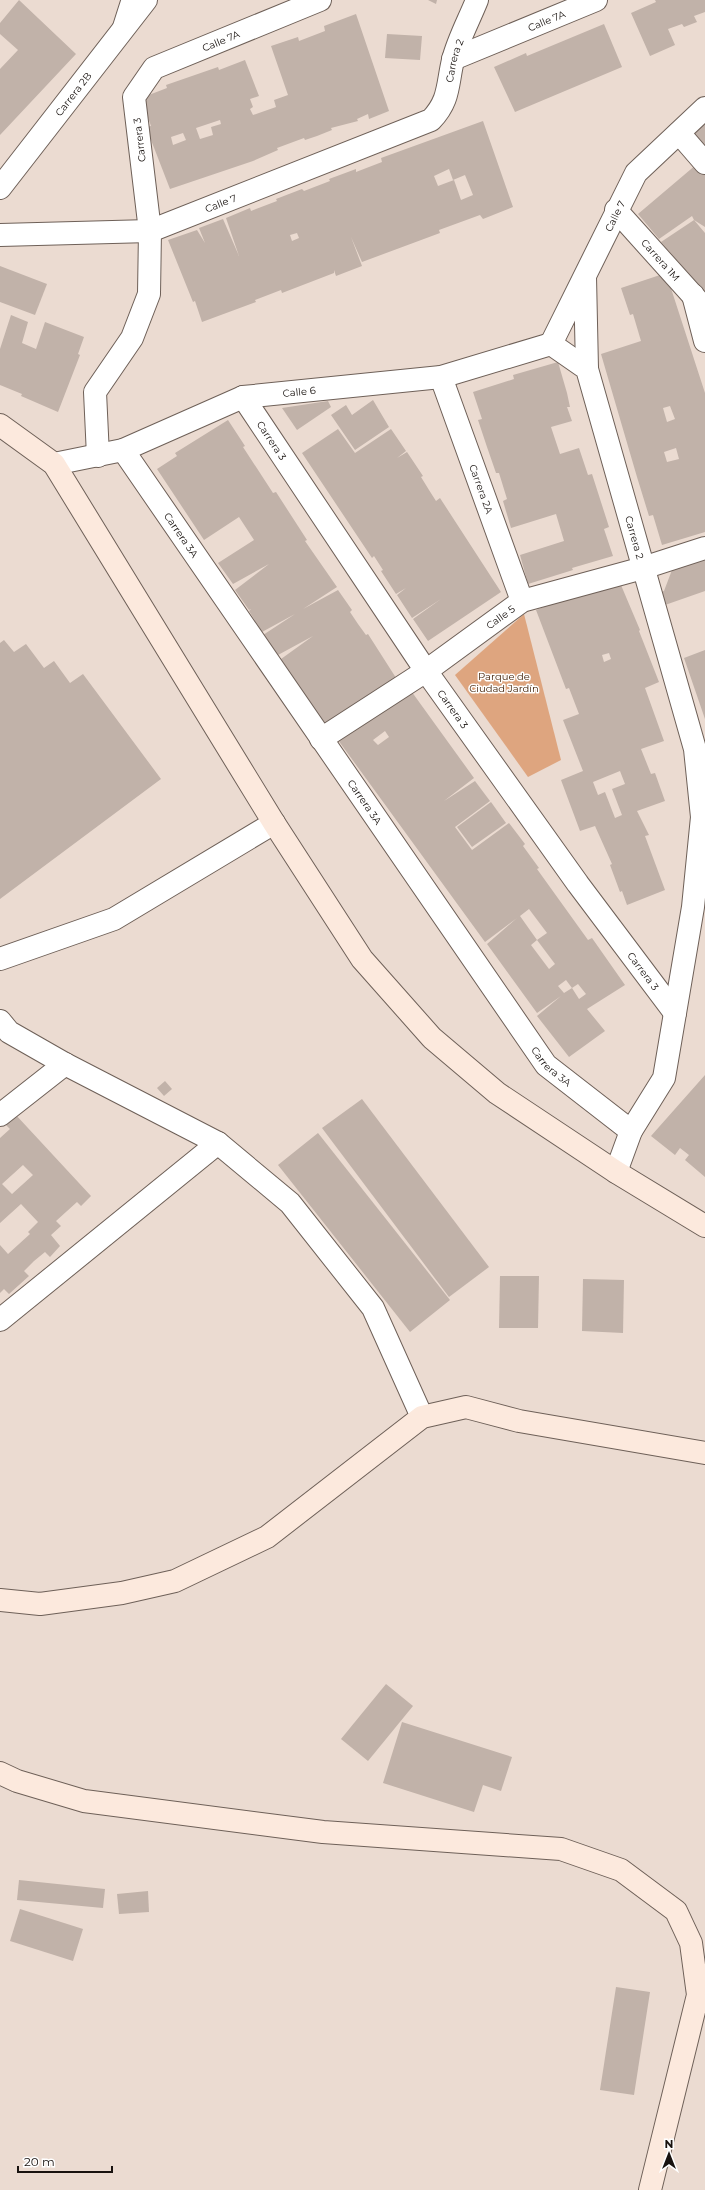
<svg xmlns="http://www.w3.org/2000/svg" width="705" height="2190" viewBox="0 0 705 2190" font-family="Montserrat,sans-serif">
<rect width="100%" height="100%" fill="#ebdbd1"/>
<path fill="#dea57f" d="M524,614l37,146 -33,17 -73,-102z"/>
<g fill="#c1b2a9" fill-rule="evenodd">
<path d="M19,0l57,54 -76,81v-66l18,-19 -18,-16v-11z"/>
<path d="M428,0h9l-1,4z"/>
<path d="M655,0h50v12l-11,4 3,6 -13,5 -2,-3 -14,5 7,16 -25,11 -19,-43 25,-11z"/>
<path d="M356,14l33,97 -20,8 -1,-5 -11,5 1,2 -27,7 1,2 -15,6 -12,4 -1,-2 -27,10 1,2 -25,11 -83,28 -24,-62 5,-1 -10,-28 26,-10 -1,-3 52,-18 1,3 26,-10 14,36 -9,3 3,8 -3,2 3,6 23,-8 -2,-7 14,-5 -17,-49 27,-9 1,4 26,-10 -1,-5zM220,120l1,4 -10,3 2,8 -13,4 -4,-11zM183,133l3,7 -13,5 -2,-8z"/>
<path d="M604,24l18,43 -107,45 -21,-45 32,-14 1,3z"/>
<path d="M387,34l35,2 -2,24 -35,-2z"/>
<path d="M483,121l30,86 -30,12 -3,-4 -41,15 1,3 -78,29 -11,-25 11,29 -26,10 -2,-6v3l-52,20 -1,-3 -26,10 1,2 -54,20 -7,-21 -2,1 -25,-62 29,-10 8,13 -6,-15 24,-9 16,37 -13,-38 24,-10 1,3 26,-10 -1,-2 26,-10 2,2 26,-10 -1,-2 27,-10v3l26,-10 -1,-4zM449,169l4,11 12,-5 8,20 -12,5 -7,-20 -16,6 -4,-10zM297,233l2,5 -7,3 -2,-6z"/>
<path d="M705,123v26l-13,-15z"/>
<path d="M697,164l8,9v54l-11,-7 11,13v59l-44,-50 33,-22 -2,-4 -33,23 -21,-25z"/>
<path d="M0,266l47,18 -12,31 -35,-13z"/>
<path d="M666,273l39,120v139l-43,13 -9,-30 -4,1 -12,-39 -36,-123 40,-13 -8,-27 -3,1 -9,-27zM670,406l5,13 -8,3 -4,-14zM676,448l3,11 -12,3 -3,-10z"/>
<path d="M11,315l17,7 -6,21 14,6 9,-27 39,15 -6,17 2,1 -22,57 -37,-16 1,-2 -22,-9v-36z"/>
<path d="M558,362l9,31 3,14h-3l5,14 -21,6 9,27 19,-6 9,27 4,-1 17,53 -5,2 9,27 -41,12 1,2 -45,14 -8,-29 44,-14 -8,-27 -45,14 -8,-27 4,-2 -8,-26h-3l-9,-26 -9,-27 4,-1 -9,-27 41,-13 -1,-4z"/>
<path d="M373,400l16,27 -34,23 -24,-35 15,-10 6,10z"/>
<path d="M328,401l3,6 -34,23 -15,-22z"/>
<path d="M228,420l17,26 -2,1 30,46 3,-1 31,48 -2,1 32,46 -34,22 35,-19 14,20 -2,2 8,12 8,11 2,-1 30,47 -73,48 -44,-70 32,-23 -35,19 -15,-20 32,-21 -33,18 -13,-21 2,-2 -2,1 -14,-20 34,-26 -36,20 -15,-21 36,-23 -15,-23 -35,23 -47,-71 20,-13 -2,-3z"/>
<path d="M338,429l17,24 36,-24 15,22 -9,7 10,-6 16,24 -2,1 8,13 7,11 4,-3 61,94 -73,49 -15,-22 28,-20 -29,19 -15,-23 9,-7 -10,6 -15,-23 2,-1 -9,-14 -2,2 -70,-105z"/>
<path d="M705,559v32l-40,14 -4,-13 3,-1 8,-21z"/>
<path d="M618,578l22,52 -1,1 20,51 -14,6 19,53 -23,8 10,25 4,-1 10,28 -28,10 12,24 -4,1 20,54 -38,15 -5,-14 -2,1 -10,-27 2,-1 -17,-38 -15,5 -19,-51 22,-9 -20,-51 16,-6 -10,-26 -3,1 -30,-79zM609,653l2,6 -7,3 -2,-7zM620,771l5,13 -13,5 10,26 -7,3 -10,-26 -7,3 -5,-13z"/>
<path d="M4,640l10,12 12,-8 18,24 10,-7 16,22 13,-9 78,105 -161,120v-256z"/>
<path d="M705,650v69l-21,-61z"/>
<path d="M409,688l65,90 -30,23 31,-20 15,20 -35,26 17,23 37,-27 16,21 -2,2 16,22 -2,1 51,71 4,-2 33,47 -38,24 18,22 -36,26 -32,-41 24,-20 -24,17 -50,-69 30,-26 -32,24 -147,-202zM385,731l4,6 -11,8 -5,-5zM529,909l18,24 -10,7 18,24 -6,5 -18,-24 6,-5 -17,-24zM566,980l6,8 -8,5 -6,-7zM578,984l8,10 -7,5 -7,-11z"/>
<path d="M491,802l15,21 -34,24 -15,-20z"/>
<path d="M705,1075v102l-20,-17 4,-5 -9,-7 -5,7 -24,-19z"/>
<path d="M165,1081l7,8 -8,7 -7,-8z"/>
<path d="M362,1099l127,168 -40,30 -127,-169z"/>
<path d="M15,1114l76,82 -10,10 -4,-4 -21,19 5,5 -10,9 9,11 -10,11 -5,-5 -11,9 -10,10 5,5 -20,18 -5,-5 -4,4v-48l8,9 22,-20 -2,-2 10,-10 -17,-18 -21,19v-85l10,-9 -5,-5zM23,1165l10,10 -21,19 -10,-10z"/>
<path d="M318,1133l132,167 -40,32 -132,-167z"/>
<path d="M500,1276h39l-1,52h-39z"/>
<path d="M583,1279l41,1 -1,53 -41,-2z"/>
<path d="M386,1684l27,22 -45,55 -27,-22z"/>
<path d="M402,1722l110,35 -11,34 -18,-6 -9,27 -91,-29z"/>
<path d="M19,1880l86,9 -2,19 -86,-8z"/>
<path d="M148,1891l1,21 -30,2 -2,-20z"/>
<path d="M20,1909l63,20 -10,32 -63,-20z"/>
<path d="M616,1987l34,5 -16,103 -34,-5z"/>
</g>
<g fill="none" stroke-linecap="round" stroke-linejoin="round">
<g stroke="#6e6058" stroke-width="17">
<path id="service" d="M121,25l8,-25"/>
</g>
<g stroke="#6e6058" stroke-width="24">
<g id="minor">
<path id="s1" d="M453,59l143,-59"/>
<path d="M679,133l26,30"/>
<path id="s2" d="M0,188l146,-188"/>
<path id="s3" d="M616,210l89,99"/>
<path id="s4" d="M0,235l150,-4 281,-111c19,-20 16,-35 22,-60 5,-20 16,-40 24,-60"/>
<path d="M585,277l2,92"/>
<path d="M693,295l12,46"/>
<path id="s5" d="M551,344l36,25 108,380 7,68 -9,90 -29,171 -33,53 -15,41"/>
<path id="s6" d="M551,344l85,-171 69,-65"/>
<path id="s7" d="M441,377l81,224"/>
<path id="s8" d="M243,397l183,274 152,213 97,129"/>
<path id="s9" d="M123,450l423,615 85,66"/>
<path id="s10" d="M98,456l-3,-64 37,-54 17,-44 1,-63 -16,-134 20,-29 166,-68"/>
<path id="s11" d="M54,464l69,-14 120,-53 198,-20 110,-33"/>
<path id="s12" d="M321,739l105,-68 96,-70 121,-33 62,-20"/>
<path d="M0,959l114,-40 160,-96"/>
<path d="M0,1021l9,11 56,32 153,79 72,60 83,105 49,109"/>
<path d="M0,1115l65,-51"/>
<path d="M0,1320l218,-177"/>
</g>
</g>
<g stroke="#6e6058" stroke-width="24">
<g id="secondary">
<path d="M0,425l54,39 220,359 88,136 70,79 65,55 119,79 89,54"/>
<path d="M0,1600l40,4 82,-11 53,-12 92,-44 155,-120 44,-10 53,14 186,32"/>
<path d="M0,1773l17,8 67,20 239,31 238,17 60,21 55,41 15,32 7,52 -48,195"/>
</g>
</g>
<use href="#service" stroke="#fff" stroke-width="15"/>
<use href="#minor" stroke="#fff" stroke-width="22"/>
<use href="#secondary" stroke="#fce9dd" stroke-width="22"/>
</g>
<g text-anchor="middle" stroke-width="3" stroke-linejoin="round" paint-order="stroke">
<g font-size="10" fill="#18120f" stroke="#fff">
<text dy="4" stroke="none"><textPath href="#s1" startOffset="101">Calle 7A</textPath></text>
<text dy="4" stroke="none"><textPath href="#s10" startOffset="482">Calle 7A</textPath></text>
<text dy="4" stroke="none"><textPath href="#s4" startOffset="517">Carrera 2</textPath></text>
<text dy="4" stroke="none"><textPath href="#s2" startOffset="119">Carrera 2B</textPath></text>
<text transform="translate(139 140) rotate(-97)" y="4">Carrera 3</text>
<text dy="4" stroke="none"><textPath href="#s4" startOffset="226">Calle 7</textPath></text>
<text dy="4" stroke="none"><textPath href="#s6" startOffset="143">Calle 7</textPath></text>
<text dy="4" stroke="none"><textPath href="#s3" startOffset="67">Carrera 1M</textPath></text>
<text dy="4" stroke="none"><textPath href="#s11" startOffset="258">Calle 6</textPath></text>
<text dy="4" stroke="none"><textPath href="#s8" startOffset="52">Carrera 3</textPath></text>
<text dy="4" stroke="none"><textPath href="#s7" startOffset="119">Carrera 2A</textPath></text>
<text dy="4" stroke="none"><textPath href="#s9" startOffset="103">Carrera 3A</textPath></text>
<text dy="4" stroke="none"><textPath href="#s5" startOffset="219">Carrera 2</textPath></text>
<text dy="4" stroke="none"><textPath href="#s12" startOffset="217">Calle 5</textPath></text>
<text dy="4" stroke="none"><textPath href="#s8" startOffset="376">Carrera 3</textPath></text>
<text dy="4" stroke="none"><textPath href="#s9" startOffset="427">Carrera 3A</textPath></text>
<text dy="4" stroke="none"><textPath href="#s8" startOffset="700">Carrera 3</textPath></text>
<text dy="4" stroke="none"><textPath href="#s9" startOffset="751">Carrera 3A</textPath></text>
</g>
<g font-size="10" fill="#412006" stroke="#fff">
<text x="504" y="680">Parque de<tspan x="504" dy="12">Ciudad Jardín</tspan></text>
</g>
</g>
<g transform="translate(669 2154)" stroke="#ffffff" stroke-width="3" paint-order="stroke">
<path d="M0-3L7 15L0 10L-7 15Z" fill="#18120f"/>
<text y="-6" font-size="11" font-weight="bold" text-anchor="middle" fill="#18120f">N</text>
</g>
<path d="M18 2166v6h94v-6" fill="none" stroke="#18120f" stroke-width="2"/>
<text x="24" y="2166" font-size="12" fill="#18120f" stroke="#ffffff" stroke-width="3" paint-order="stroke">20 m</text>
</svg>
